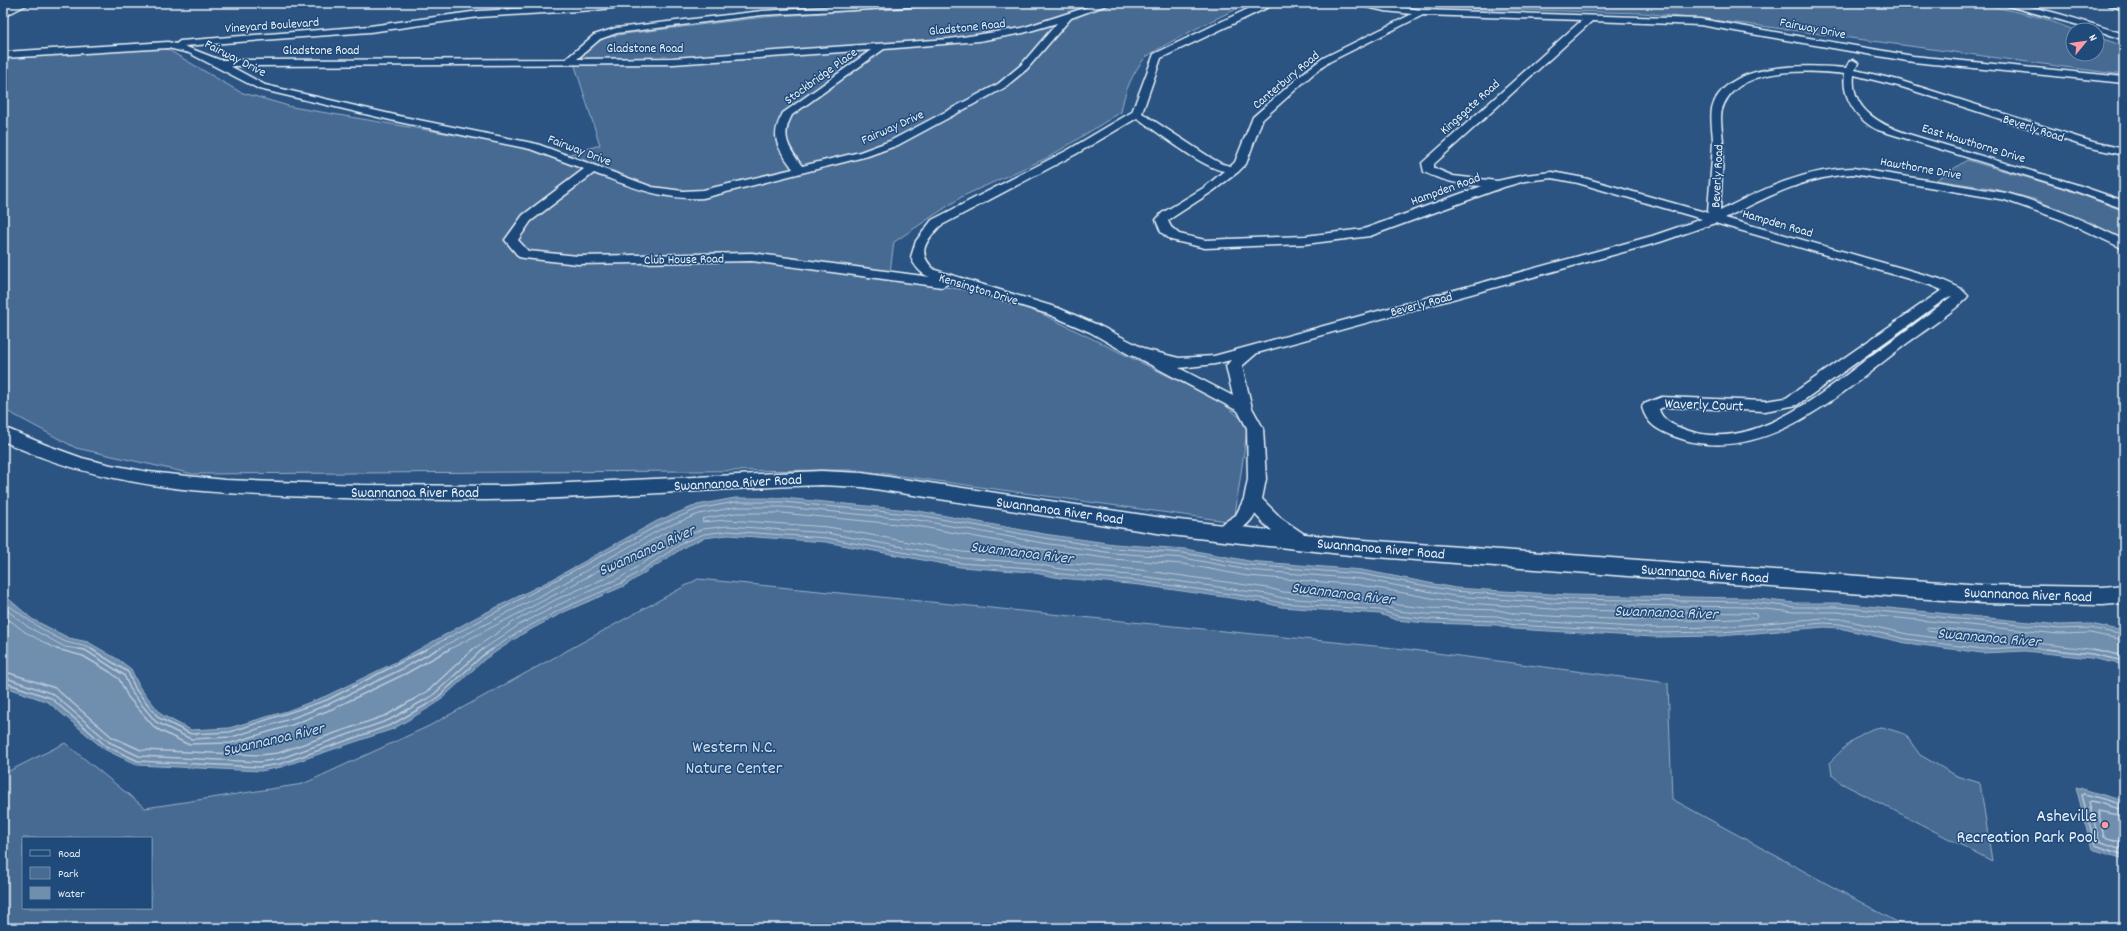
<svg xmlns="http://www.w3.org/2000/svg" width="2127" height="931" viewBox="0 0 2127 931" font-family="Dekko,sans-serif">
<rect width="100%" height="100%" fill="#2b5482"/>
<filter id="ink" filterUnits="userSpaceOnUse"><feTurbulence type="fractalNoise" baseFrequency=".025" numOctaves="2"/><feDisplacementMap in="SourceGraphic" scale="8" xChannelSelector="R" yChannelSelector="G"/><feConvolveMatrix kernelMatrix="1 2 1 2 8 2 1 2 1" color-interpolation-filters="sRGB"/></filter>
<g filter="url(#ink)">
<g fill="#476b93" stroke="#98aec6" fill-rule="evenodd">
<path d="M970,3h281c-14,4 -99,47 -107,56 -12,15 -20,34 -23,53l-72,45 -86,39 -69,46 -5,37 84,12 67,22 181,89 27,22 -14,98 -377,-52 -664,4 -117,-26 -73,-39v-352l162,-9 75,44 52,15 228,39 36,12 44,-13 -25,-79 5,-9 13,-12 12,-7 19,-4 141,-17z"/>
<path d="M1386,3h592l65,15 31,12 -1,24h24v-17l27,9v29l-378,-51 -103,-11 -166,-4z"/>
<path d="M1967,160l99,29 58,22v28l-87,-39 -47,-12 -54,-8z"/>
<path d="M698,579l707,70 263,34 4,116 236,129h-1905v-154l62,-31 80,65 158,-24 126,-58zM23,838h128v70h-128z"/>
<path d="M1882,727l23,7 15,21 37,21 23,7 12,78 -151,-78 -9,-8 -2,-13c14,-14 31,-33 52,-35z"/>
</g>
<g fill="#708ead" stroke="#a0b6cb">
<path d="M735,498h48l136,13 125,23 70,10 71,5 64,12 113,9 93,18 112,7 181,3 47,5h43l222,22 31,-1 33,7v34l-33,-7 -66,-7 -43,2 -76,-10 -67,-15 -14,-1 -104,9 -68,1 -139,-8 -17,-4 -71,-2 -30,-3 -16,-6 -99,-7 -15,-4 -126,-18 -80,-7 -30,-6 -70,-5 -134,-25 -98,-7 -24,3 -18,8 -62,40 -60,26 -40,21 -39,26 -48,44 -44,26 -112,38 -20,4 -124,-6 -33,-16 -56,-47 -45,-16v-92l29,25 37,19 19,4 31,18 12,9 9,19 22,27 29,15 38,-2 58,-17 39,-15 72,-35 77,-43 78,-39 104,-58 40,-16z"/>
<path d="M2076,787l48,14v58l-32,-10z"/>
</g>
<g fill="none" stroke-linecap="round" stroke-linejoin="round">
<g stroke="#b8c9da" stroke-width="1">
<path d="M736,513h46l135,13 125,23 70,10 71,5 64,12 113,9 93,17 113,8 181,3 9,1 1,2 -2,2c-80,5 -159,1 -239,-4l-18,-4 -71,-2 -28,-3 -17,-5 -99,-8 -15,-4 -127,-18 -79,-7 -30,-6 -70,-5 -134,-25 -100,-7 -26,2 1,-3z"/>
<path d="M3,601c20,15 40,31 63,41 9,3 19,3 27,8"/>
<path d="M3,607l25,20 37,20 20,3"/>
<path d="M3,615l22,17 33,18"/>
<path d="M1928,627l66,7 1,2 -12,2 -55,-7 -2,-2z"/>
<path d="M425,650l234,-125 39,-16 37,-7h48l136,13 125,23 69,10 71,5 64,12 114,9 92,17 113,8 181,3 46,5h44l222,22 30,-1 34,7"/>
<path d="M436,650l121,-63 104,-58 38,-15 37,-7h47l135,13 125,23 70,10 71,5 64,12 113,9 93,17 113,8 180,3 47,5h44l221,22 31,-1 34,7"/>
<path d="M448,650l112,-58 103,-58 15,-5 2,2 -63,42 -60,26 -42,22 -43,29"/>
<path d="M482,650l37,-25 41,-21 60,-26 62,-40 21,-9 25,-3 99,7 134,25 70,5 30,6 80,7 126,18 15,4 99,7 17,6 28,3 71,2 18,4 138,8 68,-1 103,-9 17,1 66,15 75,10 44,-2 72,8"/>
<path d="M491,650l31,-20 40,-21 60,-26 62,-41 20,-8 24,-3 99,7 134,25 70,5 30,6 79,7 126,18 15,4 99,7 17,6 29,3 71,2 18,4 138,8 68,-1 103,-9 16,1 66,15 76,10 44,-2 29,3"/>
</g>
<g stroke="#b8c9da" stroke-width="1.5">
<path d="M57,649l26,7 27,16 9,7 9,18 27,31 32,16 44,-1 61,-18 40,-16 73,-35 45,-25"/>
<path d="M79,649l6,1 39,25 8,18 24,29 35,17 41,-2 58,-18 39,-15 73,-35 36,-20"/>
<path d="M91,649l37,23 8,18 23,28 32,16 39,-2 97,-32 100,-51"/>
<path d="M2046,649l46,5 32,7"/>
<path d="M2093,649l31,7"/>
<path d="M3,671l52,17 57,49 29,13 119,5 18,-2 109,-38 41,-24 45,-42"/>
<path d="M3,677l50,17 56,48 30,14 121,6 19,-3 110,-39 43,-24 51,-47"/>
<path d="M3,682l48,16 55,48 32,15 122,6 20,-3 111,-39 44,-25 47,-44 11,-7"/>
<path d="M2124,805l-39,-11 -3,1 13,50 29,10"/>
<path d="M2124,810l-32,-9 -3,1 10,39 25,9"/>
<path d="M2124,816l-26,-5 6,26 20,6"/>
</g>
<g stroke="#e8f1f8" stroke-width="3">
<g id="minor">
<path d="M617,3h26l-4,2 -45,5 -115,7 -109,15 -186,14 36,14 346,-1 28,-24 22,-7 146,-17 137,-8h49l-4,2 -182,10 -145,18 -17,6 -23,20 96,-1 276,-19 73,-11 78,-25h12l-41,15 -44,51 -23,19 -106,57 -30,11 -165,42c-41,2 -71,-11 -109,-25l-63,48 -13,19 10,11 50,5 174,-3 178,24c-9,-3 -16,-11 -19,-20l5,-16 16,-21 136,-70 64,-38 22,-58 104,-50 19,-1 -116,55 -19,55 69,45 11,6 9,2 4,-4 18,-45 54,-47 16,-12 89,-44 -27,-3 -37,-8h17l57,7 278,9 213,37 211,21v6l-211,-21 -213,-37 -108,-4 -158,143v4l19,8 44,5 28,-6 27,-3 32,6 124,35c1,-23 4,-47 5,-71 0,-11 -3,-22 -1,-33 12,-49 97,-44 134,-41l4,-7 3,-1 5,3 -3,7 43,10 195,62 31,7v6l-37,-8 -185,-60 -48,-12c-4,35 27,50 54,59l167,50 49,17v8l-57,-21 -189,-58c-20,-9 -37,-33 -33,-56 -35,-4 -103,-8 -121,30 -6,12 -1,27 -1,40 0,22 -2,45 -3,67 43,-22 84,-42 133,-43l153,25c41,11 80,28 118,47v9l-62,-29 -57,-20 -152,-26c-47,2 -86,23 -128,44l215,61 20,9 8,8c-9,12 -48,38 -62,48 -63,48 -144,125 -230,93 -17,-6 -29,-12 -34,-30l2,-3 18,-7 103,4 21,-3 156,-108 -12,-5 -215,-62 -55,19 -403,111 -15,13 10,42 11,20 3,51 -4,20 20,20 28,19 2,4 -2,4c-17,5 -45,-20 -55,-32 -7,13 -27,27 -41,23l-3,-4 3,-4 22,-14 8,-16 4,-20 -1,-51 -9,-17 -102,-54 -6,-2 -40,-23 -42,-18 -99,-31 -7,4 -190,-26 -174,3 -54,-6 -5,-1 -14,-17 18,-25 61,-46 -54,-20 -131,-27 -140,-33 -70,-36 -21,-5 -165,10v-6l165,-10 8,2 4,-3 190,-15 109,-15zM1423,15l159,5 -160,143 2,9c18,9 38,13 58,14l-118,43 -59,7 -100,4 -26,-6 -8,-7 -3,-6 2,-2 43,-28 25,-19 8,-8 16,-44 51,-46 16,-12zM1057,23l-36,42 -23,19 -108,57 -30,11 -58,14c-13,-18 -22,-29 -10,-51l92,-66 95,-8 44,-8zM871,50l-88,63c-14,25 -5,35 10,56l-90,21 -20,1 -31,-4 -115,-43 -138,-28 -134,-31 -35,-19 443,-2zM1137,118c21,14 64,49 87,53l-19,16 -43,26 -6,7 5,12 10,8 34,8 100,-4 65,-8 134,-49 21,-6 27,-3 26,5 124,36 -50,17 -438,120 -35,2 -32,-8 -47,-24 -42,-18 -123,-38c-19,-17 -10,-28 5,-44l136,-72zM1952,296c-26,20 -53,40 -80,59 -48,37 -120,99 -186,75 -11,-4 -24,-9 -27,-21l5,-2 101,4 32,-6 151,-108zM1231,360l-5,6 7,30 -54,-28 36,-4z"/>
<path d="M1997,3c36,0 91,20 127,31v6l-27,-10z"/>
<path d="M2108,3l16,2v5l-15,-5z"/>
</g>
</g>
<g stroke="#e8f1f8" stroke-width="3">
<g id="secondary">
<path d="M17,3h13l-27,14v-7z"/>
<path d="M3,427l43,18 36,13 29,7 38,7 76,8 135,5 146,1 315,-15 41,2 308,46 180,20 632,46 121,2 21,-2v18l-21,2 -121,-2 -632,-48 -180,-20 -308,-48 -41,-2c-95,3 -191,11 -286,14 -73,2 -147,1 -220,-2 -107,-3 -214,-9 -312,-56z"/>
</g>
</g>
<use href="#minor" fill="#1f4a7a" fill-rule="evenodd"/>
<use href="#secondary" fill="#1f4a7a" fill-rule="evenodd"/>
</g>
</g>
<circle fill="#ff9aa2" stroke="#1f4a7a" stroke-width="1.5" cx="2105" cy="825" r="4"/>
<g text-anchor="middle" stroke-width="3" stroke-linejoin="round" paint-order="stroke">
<g font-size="13" fill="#e8f1f8" stroke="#1f4a7a">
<text transform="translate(272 24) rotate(-4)" y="5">Vineyard Boulevard</text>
<text transform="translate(967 26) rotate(-6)" y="5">Gladstone Road</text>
<text transform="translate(1813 27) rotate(11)" y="5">Fairway Drive</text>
<text x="645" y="52">Gladstone Road</text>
<text x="321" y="54">Gladstone Road</text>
<text transform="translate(236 57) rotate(27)" y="5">Fairway Drive</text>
<text transform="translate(820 75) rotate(-36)" y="5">Stockbridge Place</text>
<text transform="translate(1285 79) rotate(-40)" y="5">Canterbury Road</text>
<text transform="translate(1469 106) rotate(-42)" y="5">Kingsgate Road</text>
<text transform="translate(892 126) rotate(-24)" y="5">Fairway Drive</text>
<text transform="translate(2034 127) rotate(18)" y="5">Beverly Road</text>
<text transform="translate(1974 142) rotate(17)" y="5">East Hawthorne Drive</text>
<text transform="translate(580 149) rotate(21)" y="5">Fairway Drive</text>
<text transform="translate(1921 167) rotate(10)" y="5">Hawthorne Drive</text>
<text transform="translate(1716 176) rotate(-87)" y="5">Beverly Road</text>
<text transform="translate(1445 188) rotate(-20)" y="5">Hampden Road</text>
<text transform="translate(1778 222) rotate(16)" y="5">Hampden Road</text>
<text transform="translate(684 258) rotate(-1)" y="5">Club House Road</text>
<text transform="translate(979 288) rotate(17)" y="5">Kensington Drive</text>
<text transform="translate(1421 303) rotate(-15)" y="5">Beverly Road</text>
</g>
<g font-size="15" fill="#e8f1f8" stroke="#1f4a7a">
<text transform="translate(1704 404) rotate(2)" y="5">Waverly Court</text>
<text transform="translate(738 482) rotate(-3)" y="5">Swannanoa River Road</text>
<text x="415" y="497">Swannanoa River Road</text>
<text transform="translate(1060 510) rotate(8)" y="5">Swannanoa River Road</text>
<text transform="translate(1381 548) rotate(5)" y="5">Swannanoa River Road</text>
<text transform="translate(1705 573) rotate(4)" y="5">Swannanoa River Road</text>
<text transform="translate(2028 594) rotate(2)" y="5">Swannanoa River Road</text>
</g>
<g font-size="16" font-style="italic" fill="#d0dde9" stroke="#1f4a7a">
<text transform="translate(646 549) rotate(-24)" y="6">Swannanoa River</text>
<text transform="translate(1022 551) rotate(7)" y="6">Swannanoa River</text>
<text transform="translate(1343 592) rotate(7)" y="6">Swannanoa River</text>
<text transform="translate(1666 611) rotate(2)" y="6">Swannanoa River</text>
<text transform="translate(1989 636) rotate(5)" y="6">Swannanoa River</text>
<text transform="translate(273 738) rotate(-13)" y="6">Swannanoa River</text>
</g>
<g font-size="18" fill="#d0dde9" stroke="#1f4a7a">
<text x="734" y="752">Western N.C.<tspan x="734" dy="21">Nature Center</tspan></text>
</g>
<g font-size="18" fill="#e8f1f8" stroke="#1f4a7a" text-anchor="end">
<text x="2097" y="821">Asheville<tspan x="2097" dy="21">Recreation Park Pool</tspan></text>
</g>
</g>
<rect width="2127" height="931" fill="none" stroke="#1f4a7a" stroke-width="16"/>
<rect x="8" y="8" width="2111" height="915" fill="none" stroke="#e8f1f8" stroke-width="1.5" filter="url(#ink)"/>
<rect x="22" y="837" width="130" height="72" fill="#1f4a7a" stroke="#6f8dac"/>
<rect x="30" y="850" width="20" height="6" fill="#1f4a7a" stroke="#6f8dac"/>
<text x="58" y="857" font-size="12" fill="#e8f1f8">Road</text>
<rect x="30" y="867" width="20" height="12" fill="#476b93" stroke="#6f8dac"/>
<text x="58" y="877" font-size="12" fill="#e8f1f8">Park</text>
<rect x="30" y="887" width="20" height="12" fill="#708ead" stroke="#6f8dac"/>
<text x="58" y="897" font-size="12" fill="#e8f1f8">Water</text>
<g transform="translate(2085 42) rotate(61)"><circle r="19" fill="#1f4a7a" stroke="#6f8dac"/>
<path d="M0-3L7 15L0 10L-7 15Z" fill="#ff9aa2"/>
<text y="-6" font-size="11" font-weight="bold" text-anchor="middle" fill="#e8f1f8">N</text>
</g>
</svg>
